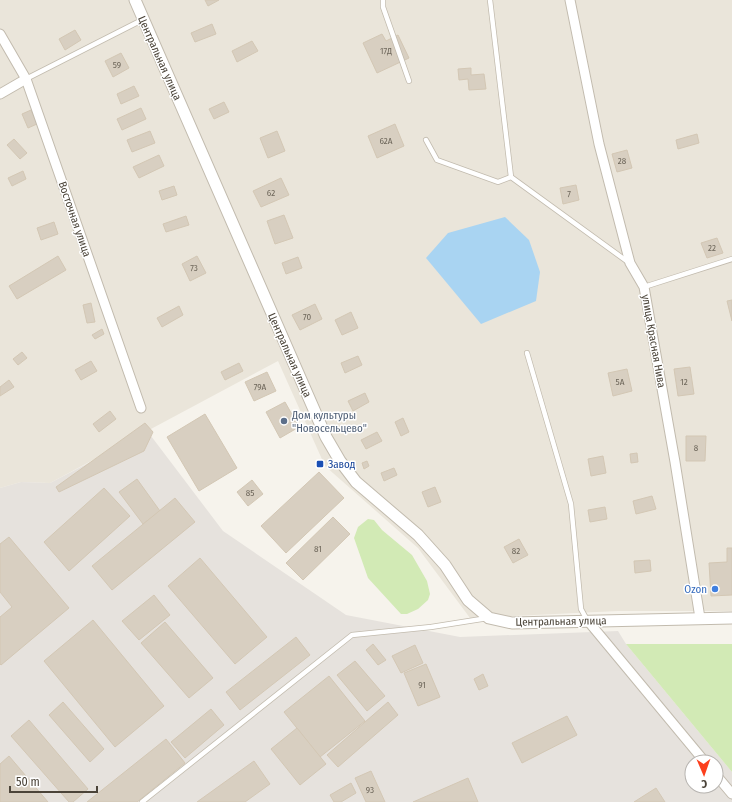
<svg xmlns="http://www.w3.org/2000/svg" width="732" height="802" viewBox="0 0 732 802" font-family="'Fira Sans Condensed',sans-serif">
<rect width="100%" height="100%" fill="#f6f3ec"/>
<path fill="#eae5da" d="M0,0h732v611h-114l-148,7 -52,-70 -93,-82 -47,-105 -228,122 -29,-1 -21,6z"/>
<path fill="#e6e2dd" fill-rule="evenodd" d="M148,432l75,99 123,84 114,22 158,-6 8,13 106,128v30h-732v-314l21,-6 29,1zM692,762h24v24h-24z"/>
<g fill="#d2eab5">
<path d="M368,519l6,1 8,10 30,25 15,26 3,13 -2,6 -10,9 -11,5h-6l-33,-36 -14,-40 4,-11z"/>
<path d="M626,644h106v128z"/>
</g>
<path fill="#a9d4f2" d="M505,217l24,23 11,32 -4,29 -55,23 -55,-66 22,-25z"/>
<g fill="#d8cfc1" stroke="#d3c7b4">
<path d="M205,0h14l-11,6z"/>
<path d="M212,24l4,10 -21,8 -4,-9z"/>
<path d="M75,30l6,10 -16,10 -6,-11z"/>
<path d="M382,34l4,7 12,-6 11,23 -32,15 -14,-30z"/>
<path d="M252,41l6,10 -21,11 -5,-11z"/>
<path d="M121,53l8,15 -16,9 -8,-16z"/>
<path d="M471,68v7l13,-1 2,15 -17,1 -1,-11 -9,1 -1,-11z"/>
<path d="M134,86l5,10 -18,8 -4,-10z"/>
<path d="M224,102l5,10 -15,7 -5,-10z"/>
<path d="M141,108l5,11 -24,11 -5,-11z"/>
<path d="M31,110l6,14 -9,4 -6,-14z"/>
<path d="M395,124l9,22 -27,12 -9,-22z"/>
<path d="M150,131l5,12 -23,9 -5,-12z"/>
<path d="M277,131l8,20 -17,7 -8,-20z"/>
<path d="M697,134l2,9 -21,6 -2,-9z"/>
<path d="M14,139l13,14 -7,6 -13,-14z"/>
<path d="M627,150l5,18 -15,4 -5,-18z"/>
<path d="M159,155l5,11 -25,12 -6,-11z"/>
<path d="M23,171l3,8 -14,7 -4,-8z"/>
<path d="M281,178l8,17 -28,12 -8,-16z"/>
<path d="M576,185l3,15 -16,4 -3,-16z"/>
<path d="M174,186l3,9 -15,5 -3,-9z"/>
<path d="M284,215l9,23 -18,6 -8,-23z"/>
<path d="M186,216l3,9 -23,7 -3,-8z"/>
<path d="M54,222l4,12 -17,6 -4,-12z"/>
<path d="M717,238l6,15 -16,5 -6,-15z"/>
<path d="M58,256l8,14 -49,29 -8,-13z"/>
<path d="M197,256l9,17 -16,8 -8,-17z"/>
<path d="M298,257l4,11 -16,6 -4,-11z"/>
<path d="M732,300v21l-5,-20z"/>
<path d="M91,303l4,19 -8,1 -4,-18z"/>
<path d="M315,304l7,15 -22,11 -8,-15z"/>
<path d="M179,306l4,9 -21,12 -5,-9z"/>
<path d="M351,312l7,16 -16,7 -7,-15z"/>
<path d="M102,329l2,5 -9,5 -3,-4z"/>
<path d="M22,352l5,6 -9,7 -5,-6z"/>
<path d="M358,356l4,9 -17,8 -4,-10z"/>
<path d="M91,361l6,10 -16,9 -6,-10z"/>
<path d="M239,363l4,8 -18,9 -4,-8z"/>
<path d="M690,367l4,27 -16,2 -4,-27z"/>
<path d="M627,369l5,22 -19,5 -5,-23z"/>
<path d="M267,372l9,19 -22,10 -9,-19z"/>
<path d="M9,380l5,7 -14,9v-9z"/>
<path d="M365,393l4,9 -16,9 -5,-10z"/>
<path d="M285,402l14,25 -19,11 -14,-26z"/>
<path d="M110,411l6,8 -17,13 -6,-8z"/>
<path d="M205,414l32,54 -38,23 -32,-54z"/>
<path d="M403,418l6,14 -8,4 -6,-14z"/>
<path d="M145,423l8,9 -9,19 -85,41 -3,-5z"/>
<path d="M377,432l5,9 -16,8 -5,-9z"/>
<path d="M686,436h20l-1,25h-19z"/>
<path d="M637,453l1,9 -7,1 -1,-9z"/>
<path d="M603,456l3,17 -15,3 -3,-17z"/>
<path d="M367,461l2,5 -5,3 -2,-6z"/>
<path d="M394,468l3,7 -13,6 -3,-8z"/>
<path d="M319,472l25,26 -58,55 -25,-27z"/>
<path d="M137,479l23,32 -17,13 -24,-32z"/>
<path d="M252,480l11,14 -15,12 -11,-14z"/>
<path d="M435,487l6,15 -13,5 -6,-15z"/>
<path d="M104,488l26,28 -61,55 -25,-29z"/>
<path d="M652,496l4,13 -20,5 -3,-13z"/>
<path d="M175,498l20,24 -83,68 -20,-24z"/>
<path d="M605,507l2,12 -17,3 -2,-12z"/>
<path d="M333,517l17,17 -47,46 -17,-17z"/>
<path d="M9,537l60,71 -68,57 -1,-1v-47l12,-10 -12,-15v-48z"/>
<path d="M519,539l9,16 -15,8 -9,-16z"/>
<path d="M727,548h5v47l-21,1 -2,-33 18,-1z"/>
<path d="M200,558l67,79 -32,27 -67,-78z"/>
<path d="M650,560l1,11 -16,2 -1,-12z"/>
<path d="M154,595l16,20 -31,25 -17,-19z"/>
<path d="M93,620l71,86 -49,41 -71,-86z"/>
<path d="M165,622l48,56 -24,20 -48,-55z"/>
<path d="M296,637l14,18 -70,55 -14,-18z"/>
<path d="M373,644l13,16 -8,5 -12,-15z"/>
<path d="M415,645l8,18 -22,10 -9,-17z"/>
<path d="M355,661l30,35 -18,15 -30,-36z"/>
<path d="M426,664l14,33 -22,9 -14,-33z"/>
<path d="M483,674l5,12 -9,4 -5,-11z"/>
<path d="M329,676l36,45 -45,36 -36,-45z"/>
<path d="M63,702l41,47 -14,13 -41,-47z"/>
<path d="M388,702l10,13 -60,52 -11,-12z"/>
<path d="M211,709l13,16 -39,33 -14,-16z"/>
<path d="M567,716l10,19 -55,28 -10,-20z"/>
<path d="M29,720l59,69 -15,13h-4l-58,-66z"/>
<path d="M297,728l29,36 -26,21 -29,-36z"/>
<path d="M166,739l19,24 -48,39h-50z"/>
<path d="M9,756l39,46h-48v-38z"/>
<path d="M254,761l16,23 -25,18h-48z"/>
<path d="M371,771l14,31h-19l-11,-24z"/>
<path d="M468,778l10,24h-65z"/>
<path d="M351,783l5,10 -15,9h-7l-4,-7z"/>
<path d="M656,788l9,14h-31z"/>
</g>
<g fill="none" stroke-linecap="round" stroke-linejoin="round">
<g stroke="#c2bbae" stroke-width="6">
<g id="service">
<path d="M383,0v7l26,74"/>
<path d="M490,0l21,177"/>
<path d="M26,79l118,-60"/>
<path d="M426,140l11,20 61,22 13,-5 117,85"/>
<path d="M644,287l88,-28"/>
<path d="M527,353l44,151 10,105 6,11"/>
<path d="M142,802l210,-167 79,-8 57,-9"/>
</g>
</g>
<g stroke="#c2bbae" stroke-width="11">
<g id="minor">
<path d="M570,0l29,144 31,119 14,24 31,175 25,156"/>
<path d="M0,34l26,45 115,329"/>
<path d="M0,94l26,-15"/>
<path d="M588,621l117,141"/>
<path d="M716,775l16,19"/>
</g>
</g>
<g stroke="#c2bbae" stroke-width="13">
<path id="tertiary" d="M135,0l191,437 14,24 16,21 62,53 27,30 23,35 21,18 23,5 220,-5"/>
</g>
<use href="#service" stroke="#fff" stroke-width="4.5"/>
<use href="#minor" stroke="#fff" stroke-width="9"/>
<use href="#tertiary" stroke="#fff" stroke-width="11"/>
</g>
<circle fill="#5c6f8a" stroke="#fff" stroke-width="1.5" cx="284" cy="421" r="4"/>
<rect fill="#1a4fb4" stroke="#fff" stroke-width="1.5" x="316" y="460" width="8" height="8" rx="2"/>
<circle fill="#3f7fe0" stroke="#fff" stroke-width="1.5" cx="715" cy="589" r="4"/>
<g text-anchor="middle" stroke-width="3" stroke-linejoin="round" paint-order="stroke">
<g font-size="9" fill="#6e675b">
<text x="386" y="54">17Д</text>
<text x="117" y="68">59</text>
<text x="386" y="144">62А</text>
<text x="622" y="164">28</text>
<text x="271" y="196">62</text>
<text x="569" y="197">7</text>
<text x="712" y="251">22</text>
<text x="194" y="271">73</text>
<text x="307" y="320">70</text>
<text x="620" y="385">5А</text>
<text x="684" y="385">12</text>
<text x="260" y="390">79А</text>
<text x="696" y="451">8</text>
<text x="250" y="496">85</text>
<text x="318" y="552">81</text>
<text x="516" y="554">82</text>
<text x="422" y="688">91</text>
<text x="370" y="793">93</text>
</g>
<g font-size="11" fill="#4b4439" stroke="#fff">
<text transform="translate(160 58) rotate(66)" y="4">Центральная улица</text>
<text transform="translate(75 219) rotate(71)" y="4">Восточная улица</text>
<text transform="translate(654 341) rotate(80)" y="4">улица Красная Нива</text>
<text transform="translate(290 355) rotate(66)" y="4">Центральная улица</text>
<text transform="translate(561 621) rotate(-1)" y="4">Центральная улица</text>
</g>
<g font-size="11" fill="#4e5e75" stroke="#fff" text-anchor="start">
<text x="292" y="419">Дом культуры<tspan x="292" dy="13">"Новосельцево"</tspan></text>
</g>
<g font-size="11" fill="#164399" stroke="#fff" text-anchor="start">
<text x="328" y="468">Завод</text>
</g>
<g font-size="11" fill="#366cbe" stroke="#fff" text-anchor="end">
<text x="707" y="593">Ozon</text>
</g>
</g>
<g transform="translate(704 774) rotate(178)"><circle r="19" fill="#ffffff" stroke="#b7b4b0"/>
<path d="M0-3L7 15L0 10L-7 15Z" fill="#fc3f1d"/>
<text y="-6" font-size="11" font-weight="bold" text-anchor="middle" fill="#4b4439">С</text>
</g>
<path d="M10 786v6h87v-6" fill="none" stroke="#4b4439" stroke-width="2"/>
<text x="16" y="786" font-size="12" fill="#4b4439" stroke="#ffffff" stroke-width="3" paint-order="stroke">50 m</text>
</svg>
